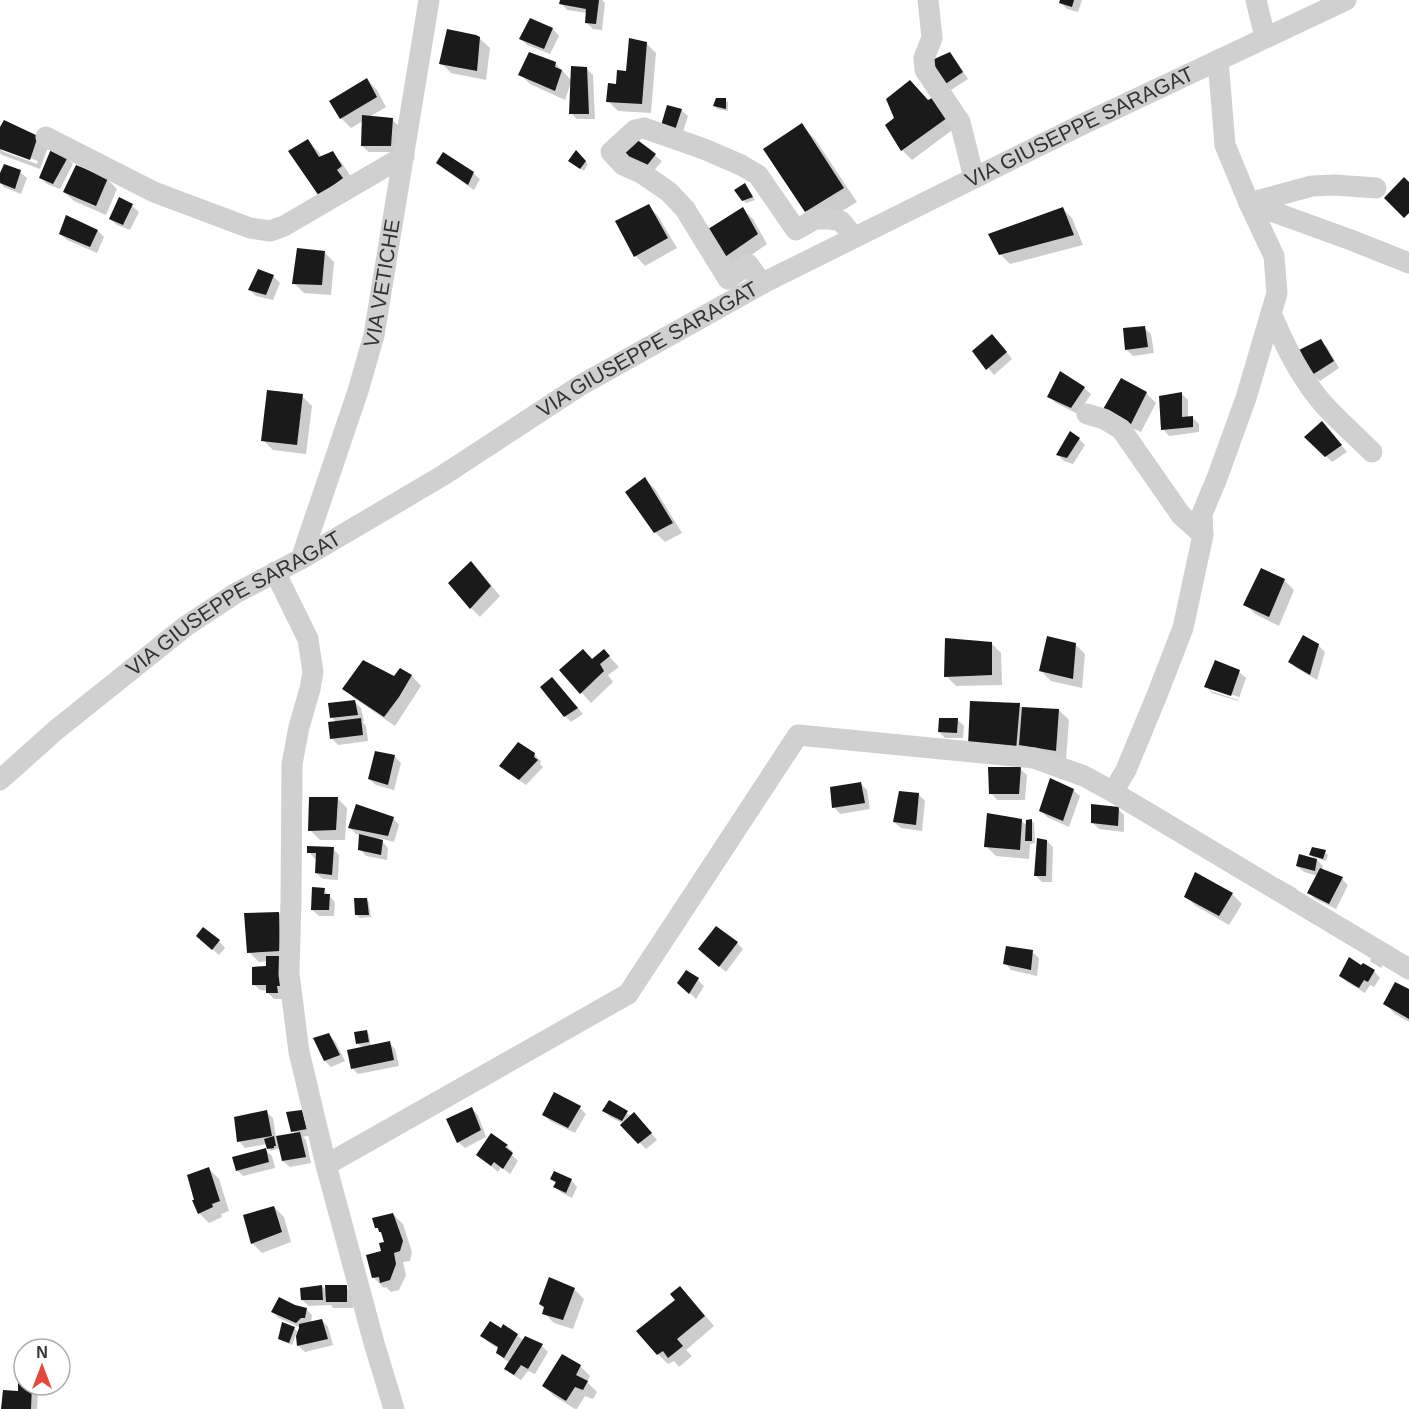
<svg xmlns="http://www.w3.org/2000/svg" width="1409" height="1409" viewBox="0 0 1409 1409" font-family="Helvetica,sans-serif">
<rect width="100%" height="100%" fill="#fff"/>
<g fill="#0003" fill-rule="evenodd">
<path d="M562,0h40l3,3 -3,27 -9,-1 -7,-7 1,-9 -20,-3 -6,-7z"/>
<path d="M1062,0h20l-4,12 -11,-3 -6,-6z"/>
<path d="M531,20l22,9 6,7 -9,18 -23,-9 -6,-6z"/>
<path d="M479,38l11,10 -4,32 -35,-7 -10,-10z"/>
<path d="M646,43l10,10 -5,60 -33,-2 -10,-10z"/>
<path d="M949,54l7,7 12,18 -17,11 -6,-6z"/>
<path d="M555,63l17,18 14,-13 7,7 2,44h-18l-6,-6v-31l-6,18 -35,-16 -10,-10z"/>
<path d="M367,80l10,10 9,17 -17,10 23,3 7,6 -2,26h-28l-7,-6 1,-25 -12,7 -10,-10z"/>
<path d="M725,99l3,3v9l-11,-2 -2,-3z"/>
<path d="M929,102l26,26 -43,32 -10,-10z"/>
<path d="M681,110l7,6 -7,22 -13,-3z"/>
<path d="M801,125l14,14 42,63 -37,22 -13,-13z"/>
<path d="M0,130l38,7 10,10 -8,22 -38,-14 -2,-2zM2,148l36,13 -1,3 -35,-13z"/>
<path d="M631,137l31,24 -10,12z"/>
<path d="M308,141l10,10 4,7 10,-5 10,10 9,14 -21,28z"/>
<path d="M577,152l11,12 -4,7 -11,-8z"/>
<path d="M67,158l6,6 -13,25 -13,-5 -6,-6z"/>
<path d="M438,163l35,10 7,6 -6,11 -30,-21z"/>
<path d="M5,165l15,7 7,6 -6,16 -17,-7 -4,-4v-7z"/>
<path d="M107,179l10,10 -11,26 -32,-14 -10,-9z"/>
<path d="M745,185l10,15 -9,3 -3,-3z"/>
<path d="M120,199l12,7 7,6 -9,18 -13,-5 -7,-6z"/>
<path d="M648,206l10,10 19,32 -32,18 -9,-10z"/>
<path d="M1062,208l10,10 11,27 -73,19 -10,-10z"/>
<path d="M743,209l10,10 14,25 -34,24 -9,-10z"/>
<path d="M67,217l31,14 6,6 -7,16 -30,-13 -7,-6z"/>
<path d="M324,252l10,10 -3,33 -27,-2 -10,-10z"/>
<path d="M259,271l15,6 6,6 -7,17 -17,-4 -6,-6z"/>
<path d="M1144,328l7,6 3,19 -21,3 -6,-6z"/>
<path d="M1320,341l7,6 12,21 -19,13 -7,-6z"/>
<path d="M999,342l13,17 -18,16 -20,-24z"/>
<path d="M1061,373l23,15 7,6 -13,20 -22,-11 -7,-6z"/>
<path d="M1146,393l10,10 -15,29 -27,-12z"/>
<path d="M1181,393l7,7v18l4,-1 7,7v8l-30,4 -6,-7z"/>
<path d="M302,396l10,10 -6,48 -33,-4 -10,-10z"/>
<path d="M1328,429l19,23 -15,10 -26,-25z"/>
<path d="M1079,439l6,6 -12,19 -9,-3 -6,-6z"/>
<path d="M645,479l10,10 27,44 -17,9 -10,-10z"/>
<path d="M471,563l10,10 19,23 -20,21 -9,-9z"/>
<path d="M1284,580l10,10 -15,36 -24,-12 -10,-10z"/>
<path d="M991,643l10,10 1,32 -46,1 -10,-10z"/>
<path d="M1075,644l10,10 -3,34 -31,-7 -10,-10z"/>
<path d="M1318,645l7,7 -8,28 -21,-12 -6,-6z"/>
<path d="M604,651l15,16 -11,8 5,7 -22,21 -30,-33 31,-9z"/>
<path d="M400,670l12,6 9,10 -26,40 -41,-28 -10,-10 50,-10z"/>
<path d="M1239,672l7,6 -8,23 -26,-8 -6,-7zM1211,688l28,9 -1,3 -27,-9z"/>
<path d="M558,685l25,29 -12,8 -6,-6z"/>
<path d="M355,702l6,6 3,13h-2l4,5 2,15 -30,4 -6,-7 4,-16 -4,-4z"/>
<path d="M1019,705l4,4 36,1 10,10 -3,40 -86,-5z"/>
<path d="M958,720l6,6 -1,12h-18l-6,-6z"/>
<path d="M376,752l19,5 6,6 -7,27 -18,-5 -7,-6z"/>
<path d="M534,754l7,7 -1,3 3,3 -17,18 -19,-13z"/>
<path d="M1020,769l7,6 -2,25h-28l-6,-7z"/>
<path d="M861,784l6,6 3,19 -30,5 -6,-7z"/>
<path d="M1073,790l7,6 -11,31 -22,-10 -6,-6z"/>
<path d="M918,794l7,7 -3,30 -21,-3 -7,-6z"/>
<path d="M337,798l10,10 -2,32h-25l-10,-10z"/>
<path d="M1118,809l6,6v17l-25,-3 -7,-7z"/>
<path d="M393,818l6,7 -5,17 -15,-4 9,10 -1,12 -21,-4 -6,-7 1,-14 -5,-1 -6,-6z"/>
<path d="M1021,820l7,7 4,-6 2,2 1,20 -5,1 -1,15 -33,-3 -10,-10z"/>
<path d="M1047,841l6,6 -1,35h-10l-7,-7z"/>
<path d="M333,849l6,6 -1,25 -15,-1 -7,-6 1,-14h-2l-6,-7z"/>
<path d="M1325,852l3,3 -2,6 -12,-4 9,9 -1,4 20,9 6,6 -12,24 -21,-10 -6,-6 9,-17 -14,-4 -7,-6 19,-6 -5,-5z"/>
<path d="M1279,879l18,10 -3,6 -17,-11z"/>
<path d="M324,890l11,12 -1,14h-15l-7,-6z"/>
<path d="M1232,894l10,10 -13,21 -33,-19 -10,-9z"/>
<path d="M366,900l3,2 2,15 -11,1 -3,-3z"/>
<path d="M279,913l10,10 -5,76h-10l-6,-6v-2l-8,-1 -7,-6 15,-16v-7l-9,1 -10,-10z"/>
<path d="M219,941l6,7 -6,7 -15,-13z"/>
<path d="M737,943l6,6 -17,23 -20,-17z"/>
<path d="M1032,952l7,6 -2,18 -26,-6 -6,-7z"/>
<path d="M1372,957l11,7 -2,4 -11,-7z"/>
<path d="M1362,967l12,4 6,7 -6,9 -4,-2 -5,8 -18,-11 -6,-6z"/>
<path d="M698,980l6,6 -8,13 -17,-16z"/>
<path d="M1409,991v31l-14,-8 -10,-10z"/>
<path d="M366,1031l3,3 2,13 18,-4 6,6 4,17 -41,8 -6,-6 11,-20 -5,-4z"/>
<path d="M328,1035l7,6 10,20 -14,6 -6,-6z"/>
<path d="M609,1102l22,14 9,4 17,20 -11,9 -24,-24 2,-1 -14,-7 -6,-7z"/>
<path d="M580,1108l6,6 -11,19 -25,-12 -6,-6z"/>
<path d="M472,1109l6,6 8,22 -21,11 -7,-6z"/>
<path d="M266,1112l7,6 3,20 20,-3 -3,-4 15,-13 4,17 -9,2 3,3 5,23 -21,4 -7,-6 -3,-13 -9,3 -3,-3 -1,-4 -22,4 -6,-7z"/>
<path d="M492,1135l15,11 6,6 -2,2 7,7 -8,13 -9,-7 -3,5 -20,-17z"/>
<path d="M265,1150l7,6 3,12 -32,8 -6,-6z"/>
<path d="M209,1169l10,10 10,32 -8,3 1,3 -13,6 -10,-10z"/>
<path d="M551,1179l20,1 6,7 -5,11 -10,-5 -7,-6 2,-3z"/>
<path d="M274,1207l10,10 7,25 -29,11 -10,-10z"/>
<path d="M393,1214l10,10 9,28 -2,9 -7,1 3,13 -7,15 -8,2 -5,-5 -2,1 -10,-10 11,-36 -2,-7 -7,-8z"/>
<path d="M322,1286l5,5 19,-4 6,6 1,15h-20l-2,-3 -22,1 -7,-6z"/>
<path d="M574,1289l10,10 -11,30 -19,-6 -10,-10 1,-5 -5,-4z"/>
<path d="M690,1298l24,28 -28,24 6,6 -13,11 -5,-6 -6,3 -10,-10z"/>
<path d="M294,1306l12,3 6,6 -1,8 11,-3 6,7 5,18 -28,7 -6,-6 -2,-14 -5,13 -10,-4 -2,-2 14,-11 5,5 2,-5 -22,-10 -6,-6z"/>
<path d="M502,1330l15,5 7,6 18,5 6,6 -13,22 -7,-3 -7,9 -8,-5 -7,-6 4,-6 -6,-4 -6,-6 1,-4 -11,-7 -6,-6z"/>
<path d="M580,1366l10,10 -3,6 10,10 -4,7 -8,-3 -8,13h-2l-21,-13 -10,-10z"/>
<path d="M19,1384l12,1 7,7 -1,17h-34l16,-16z"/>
</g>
<g fill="#1a1a1a">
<path d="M560,0h39l-3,24 -11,-1 1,-14 -27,-5z"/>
<path d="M1060,0h14l-2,7 -13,-4z"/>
<path d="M530,18l23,10 -9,21 -25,-10z"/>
<path d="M447,29l29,6 4,2 -3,34 -38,-7z"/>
<path d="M629,38l18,4 -5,62 -36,-2 2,-19 8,1 1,-14 9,1z"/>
<path d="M529,52l27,10 -1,5 7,3 -7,21 -37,-16z"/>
<path d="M950,52l13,20 -19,13 -12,-25z"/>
<path d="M571,66l16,1 2,47h-20z"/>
<path d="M367,78l10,19 -37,22 -11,-18z"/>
<path d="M910,80l18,20 4,-2 15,20 -46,33 -16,-26 9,-7 -8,-19z"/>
<path d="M716,98h10v11l-13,-3z"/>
<path d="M667,105l15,4 -8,24 -14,-4z"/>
<path d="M362,115l31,3 -2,28h-30z"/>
<path d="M4,120l34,16 -8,24 -30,-11v-22z"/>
<path d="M802,123l42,65 -39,24 -42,-63z"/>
<path d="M631,135l25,19 -11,14 -27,-18z"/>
<path d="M308,139l11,18 14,-6 9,15 -5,4 6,8 -24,18 -31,-45z"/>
<path d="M51,149l17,8 -15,27 -14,-6z"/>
<path d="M576,150l10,11 -6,8 -12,-8z"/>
<path d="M443,152l31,20 -6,13 -32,-22z"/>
<path d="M4,164l17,6 -6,19 -15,-6v-10z"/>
<path d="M76,165l32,13 -12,28 -33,-14z"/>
<path d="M1404,177l5,5v31l-5,5 -20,-20z"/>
<path d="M745,183l8,14 -11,4 -8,-11z"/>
<path d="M119,197l14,7 -10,21 -14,-6z"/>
<path d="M649,204l19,34 -34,19 -19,-36z"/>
<path d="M743,207l15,27 -36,25 -17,-28z"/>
<path d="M1063,207l11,28 -75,20 -11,-21z"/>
<path d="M66,215l32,15 -8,17 -31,-13z"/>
<path d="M297,248l28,3 -3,34 -30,-1z"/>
<path d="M258,269l16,6 -8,20 -18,-5z"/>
<path d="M1145,326l3,21 -23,3 -2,-22z"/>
<path d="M992,334l15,18 -21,18 -14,-19z"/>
<path d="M1321,339l13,22 -22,14 -13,-25z"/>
<path d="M1060,371l25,16 -14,21 -24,-11z"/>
<path d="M1121,378l26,14 -16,32 -29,-13z"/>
<path d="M267,390l36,4 -6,51 -36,-4z"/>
<path d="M1182,392v25l11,-1v11l-32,3 -2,-34z"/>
<path d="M1322,421l20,24 -17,12 -21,-20z"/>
<path d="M1070,431l10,7 -13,20 -11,-3z"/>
<path d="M645,477l28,46 -19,10 -29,-41z"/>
<path d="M471,561l20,25 -21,23 -22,-26z"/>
<path d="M1261,568l24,11 -16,38 -26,-12z"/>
<path d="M1303,635l16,9 -9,31 -22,-13z"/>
<path d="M1047,636l29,7 -3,36 -34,-8z"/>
<path d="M945,638l47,4v33l-48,2z"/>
<path d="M583,649l9,10 12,-10 6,7 -10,8 4,7 -24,23 -21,-24z"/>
<path d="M363,660l31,16 6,-8 12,7 -13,22 -15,20 -42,-28z"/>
<path d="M1215,660l25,10 -9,26 -27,-9z"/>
<path d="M552,677l26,31 -14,9 -24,-30z"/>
<path d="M355,700l3,15 -28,3 -2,-15z"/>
<path d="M970,701l50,2 -4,47 -48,-4z"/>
<path d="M1022,707l37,2 -3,42 -37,-6z"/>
<path d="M361,718l2,17 -33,4 -2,-17z"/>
<path d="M939,718h19l-1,15 -19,-1z"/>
<path d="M518,742l17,11 -1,4 4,3 -19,20 -20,-14z"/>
<path d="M375,751l20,4 -7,30 -20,-6z"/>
<path d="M988,767h33l-2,27h-30z"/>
<path d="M1050,778l24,11 -11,32 -24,-10z"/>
<path d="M861,782l4,21 -33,5 -2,-21z"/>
<path d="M899,791l20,2 -3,32 -23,-3z"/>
<path d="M309,797h29l-2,33 -28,1z"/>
<path d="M356,804l38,13 -6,19 -40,-8z"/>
<path d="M1091,804l28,3 -1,19 -27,-3z"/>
<path d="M987,813l35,6 -2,31 -36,-3z"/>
<path d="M1032,819v22h-7l1,-21z"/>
<path d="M359,834l24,6 -2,15 -23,-5z"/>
<path d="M1037,838l10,2 -1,36h-12z"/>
<path d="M307,846l27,1 -2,28 -17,-2 1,-20h-9z"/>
<path d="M1312,847l14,3 -3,9 -14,-4z"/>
<path d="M1299,854l18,5 -2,12 -19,-5z"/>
<path d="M1320,868l23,9 -14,27 -22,-11z"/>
<path d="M1195,872l38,21 -14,23 -35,-19z"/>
<path d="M312,887l13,1 -1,6h6l-1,16h-18z"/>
<path d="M354,898h13l2,17h-14z"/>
<path d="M279,912l1,39 -33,2 -3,-40z"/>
<path d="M716,926l22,16 -19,25 -21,-18z"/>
<path d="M203,927l17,13 -8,10 -16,-14z"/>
<path d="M1006,946l27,4 -2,20 -28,-6z"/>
<path d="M266,956h13l1,30h-3l1,7h-12v-8h-14v-18l14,-1z"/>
<path d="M1349,957l12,8 2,-2 12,7 -7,12 -4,-2 -5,8 -20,-12z"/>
<path d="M686,970l13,8 -10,16 -12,-11z"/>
<path d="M1395,982l14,7v30l-26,-15z"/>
<path d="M367,1030l2,12 -13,2 -2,-12z"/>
<path d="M329,1033l11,22 -16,6 -11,-23z"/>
<path d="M390,1041l4,19 -43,9 -4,-19z"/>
<path d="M554,1092l27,14 -13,22 -26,-13z"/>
<path d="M609,1100l19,11 -6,10 -20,-10z"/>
<path d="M472,1107l9,23 -24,13 -11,-24z"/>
<path d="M267,1110l5,26 -35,6 -3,-25z"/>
<path d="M302,1110l5,19 -16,3 -5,-20z"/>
<path d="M634,1112l18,21 -14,11 -18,-19z"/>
<path d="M300,1132l6,25 -24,4 -6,-25z"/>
<path d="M491,1133l17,12 -3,2 8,6 -10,16 -9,-7 -3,4 -15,-11z"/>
<path d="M274,1136l2,10h-2v2l-7,1 -3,-10z"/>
<path d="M266,1148l3,14 -33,9 -4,-14z"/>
<path d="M209,1167l11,34 -8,3 1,3 -15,7 -6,-14h2l-7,-25z"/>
<path d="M554,1171l18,8 -6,14 -13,-6 3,-5 -6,-3z"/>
<path d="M274,1206l8,26 -31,12 -8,-29z"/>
<path d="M393,1213l10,28 -3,10 -6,2 2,11 -6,16 -10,3 -1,-6 -7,1 -6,-23 15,-4 -2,-8 5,-1 -3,-10h-2l-1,-4h-3l-3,-10z"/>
<path d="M549,1277l26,11 -12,32 -21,-6 2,-7 -5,-3z"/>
<path d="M322,1285l1,15h-22l-1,-12z"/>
<path d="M325,1285h22v17h-21z"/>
<path d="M680,1286l25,30 -28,23 6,7 -15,12 -5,-7 -6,4 -21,-24 39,-31 -5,-6z"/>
<path d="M279,1297l16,8 12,3 -2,10h-4l-5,5 -25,-11z"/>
<path d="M322,1319l6,20 -31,7 -1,-10 3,-8v-4z"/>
<path d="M490,1321l11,7 2,-4 15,10 -14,24 -8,-5 2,-6 -18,-11z"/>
<path d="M282,1322l13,5 -6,16 -11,-4z"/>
<path d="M525,1336l18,8 -15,25 -7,-4 -7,10 -10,-6z"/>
<path d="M562,1354l19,11 -5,10 12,6 -5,9 -8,-3 -9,14 -24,-15z"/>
<path d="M18,1383h6v2h8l-1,24h-30l2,-19 15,1z"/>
</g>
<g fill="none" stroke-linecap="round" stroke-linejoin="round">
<g stroke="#d0d0d0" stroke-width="21">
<path d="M928,0l4,38 -8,20 1,12 35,52 14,56"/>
<path d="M1256,0l9,37"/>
<path d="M46,137l108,55 96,36 20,3 14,-5 120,-70"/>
<path d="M1249,203l102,37 58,23"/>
<path d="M1249,203l63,-17 23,-1 41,3"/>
<path d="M762,284l-14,-20 -20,15 -43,-70 -16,-17 -26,-18 -20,-9 -12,-13 24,-22 9,-2 60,21 37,16 17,10 38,55 19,-11h14l12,2 13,16"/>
<path d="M1271,313c14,33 30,66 54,93 15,16 31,30 47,46"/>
<path d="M1087,414l17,5 17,10 60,86 22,20"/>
<path id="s1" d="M301,559l57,-168 16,-56 55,-335"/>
<path d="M275,572l33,67 5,33 -3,17 -11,38 -7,37 -1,137 -2,73 10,78 27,113"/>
<path id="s2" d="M0,780l56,-50 130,-104 50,-33 65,-34 141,-83 139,-91 186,-104 316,-157 263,-124"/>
<path d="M1113,792l13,-22 31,-75 26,-67 20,-93 -1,-21 15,-36 29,-80 31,-105 -3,-37 -25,-53 -24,-58 -7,-85"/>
<path d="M394,1409l-20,-66 -48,-178 302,-171 170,-259 236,23 50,18 29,16 296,177"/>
</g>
</g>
<g text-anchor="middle" stroke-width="6" stroke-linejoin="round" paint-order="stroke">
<g font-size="21" fill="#333" stroke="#fff">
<text dy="7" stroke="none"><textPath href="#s2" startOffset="1266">VIA GIUSEPPE SARAGAT</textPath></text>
<text dy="7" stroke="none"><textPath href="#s1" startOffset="288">VIA VETICHE</textPath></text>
<text dy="7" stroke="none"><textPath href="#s2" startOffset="780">VIA GIUSEPPE SARAGAT</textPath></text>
<text dy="7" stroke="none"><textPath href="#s2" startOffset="294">VIA GIUSEPPE SARAGAT</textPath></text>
</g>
</g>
<g transform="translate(42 1367)"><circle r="28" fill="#ffffff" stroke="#adadad" stroke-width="1.5"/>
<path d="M0-4.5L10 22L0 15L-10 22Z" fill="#e44a3b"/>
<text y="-9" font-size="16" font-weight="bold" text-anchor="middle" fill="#333333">N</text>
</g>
</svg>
